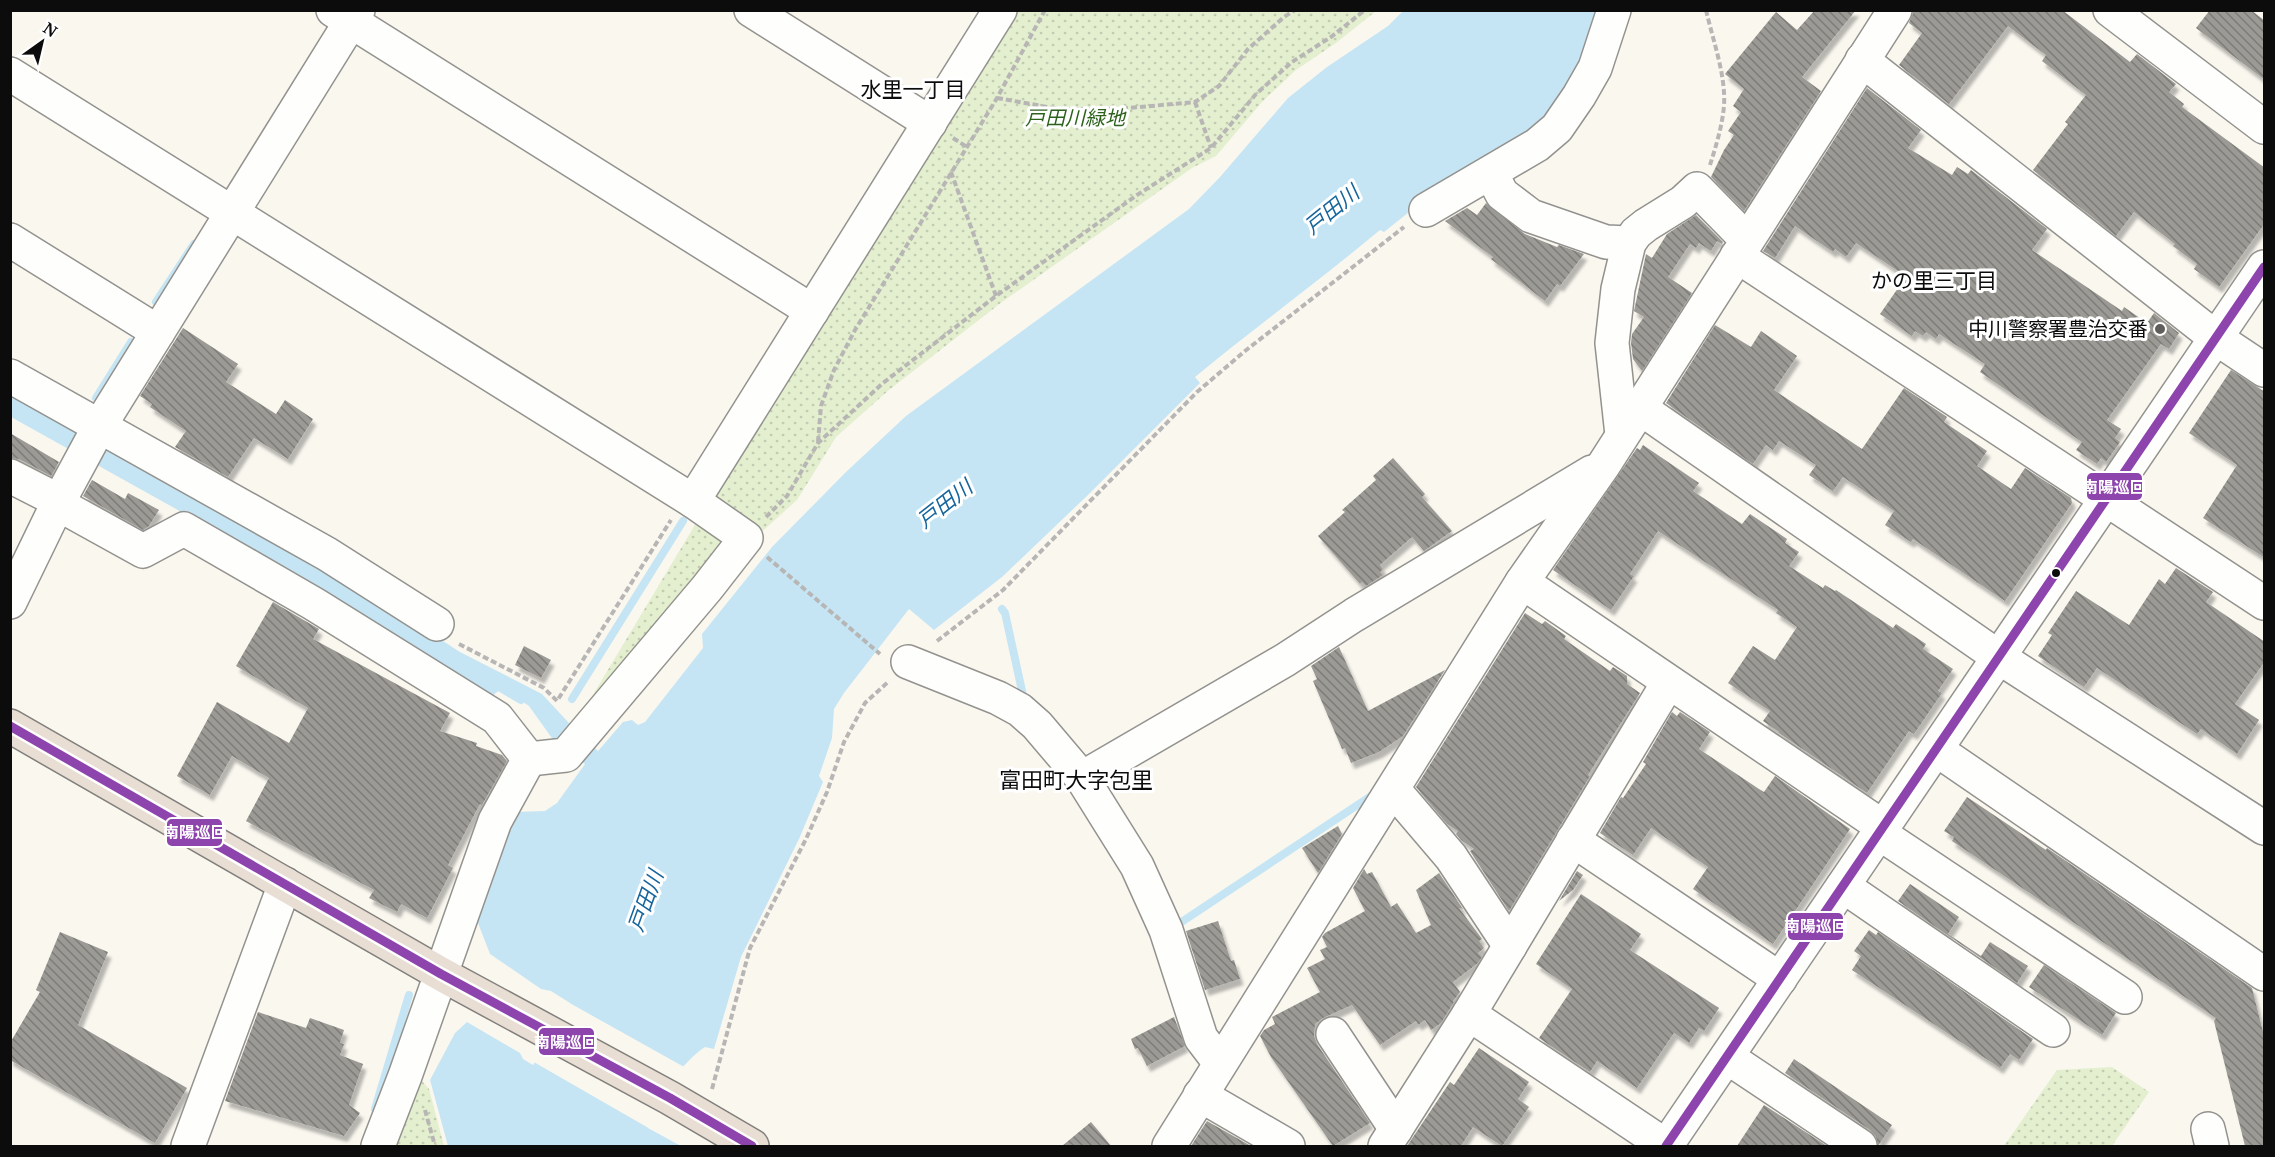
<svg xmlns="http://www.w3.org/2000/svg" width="2275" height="1157" viewBox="0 0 2275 1157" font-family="'Noto Serif','Noto Sans JP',serif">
<defs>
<pattern id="park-dots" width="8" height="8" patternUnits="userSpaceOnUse" patternTransform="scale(1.5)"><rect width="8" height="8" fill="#e3efcf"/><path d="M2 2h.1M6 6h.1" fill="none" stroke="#c2ccb1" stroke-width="1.8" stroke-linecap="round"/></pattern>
<pattern id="building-back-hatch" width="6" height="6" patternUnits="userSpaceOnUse" patternTransform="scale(1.5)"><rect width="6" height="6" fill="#9c9a95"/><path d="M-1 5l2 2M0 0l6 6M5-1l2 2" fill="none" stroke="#7e7c78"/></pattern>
<filter id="shadow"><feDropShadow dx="3.5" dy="6" stdDeviation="1.5" flood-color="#0004"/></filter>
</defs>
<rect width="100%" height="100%" fill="#faf7ef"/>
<g fill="url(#park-dots)">
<path d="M1014,11h362l-40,32 -40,27 -34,32 -46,54 -24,12 -190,134 -113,88 -53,47 -39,63 -41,37 -177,181 131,-218z"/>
<path d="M2112,1067l37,25 -37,54h-108l53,-76z"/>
<path d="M413,1071l16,18 15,57h-59z"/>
</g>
<path fill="#c6e5f4" d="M1403,11h194l5,11 -53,97 -101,62 -64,51 -4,-2c-60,50 -124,97 -185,147l5,6 -111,111 -87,83 -68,53 -25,-21 -65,84 -10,16 -2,29 -13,38 4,6 -24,57 -58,118 -27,92 -9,-2c-21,13 -53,56 -57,81l33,18h-233l-18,-66 25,-47 12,-11 53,31 3,6 10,6 37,-62 -19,-12 -10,-2 -51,-35 -12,-31v-14l37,-97 30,-1 12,-8 28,-39 -31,-23 -25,-35 -27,-18 -11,9 -193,-120 -287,-160v-24l305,166 144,93 82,42 40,43 16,14 25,-29 9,-2 6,5 7,-3 58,-74 -1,-14 70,-87 74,-75 60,-56 283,-207 31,-32 68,-79 39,-31 61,-41z"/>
<path fill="#faf7ef" d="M566,1001l120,67 -33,49 -1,13 -120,-69 34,-58z"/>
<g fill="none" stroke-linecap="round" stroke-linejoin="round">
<g stroke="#c6e5f4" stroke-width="8">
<path d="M156,302l38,-58"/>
<path d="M96,398l35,-56"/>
<path d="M1002,609l3,4 19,87"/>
<path d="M494,684l27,16"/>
<path d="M572,699l111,-178"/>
<path d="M1171,929l200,-133"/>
<path d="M375,1109l34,-114"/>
</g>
</g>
<g fill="url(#building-back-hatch)" filter="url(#shadow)">
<path d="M1815,10h41l-54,67 19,14 -77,120 -33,-34 13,-27 10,-15 -6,-4 13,-19 -8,-6 11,-17 -19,-15 51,-62 21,18z"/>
<path d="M1914,10h148l68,52 7,-8 39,30 -7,8 15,12 -2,3 83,61v55l-46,64 -25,-18 3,-5 -24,-18 2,-2 -41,-32 -18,24 -83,-66 35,-46 -3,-2 21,-27 -44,-34 4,-6 -38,-29 -59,78 -50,-39 23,-32 -13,-10z"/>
<path d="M2210,10h41l14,11v59l-69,-52z"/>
<path d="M1867,88l54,42 -13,18 44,27 5,-8 11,7 3,-4 76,59 -15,21 90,61 2,-4 23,16 7,-10 25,20 -10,16 -8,-5 -54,76 14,9 -6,9 5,4 -14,20 -5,-4 -4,6 -21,-14 6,-8 -102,-70 5,-8 -46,-30 -3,5 -10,-7 -3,4 -8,-5 -3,5 -32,-22 23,-33 -5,-3 3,-5 -45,-30 -10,14 -11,-8 -2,3 -38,-26 -20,32 -12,-7z"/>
<path d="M1486,203l39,31 32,13 2,-2 25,9 -24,32 -3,-2 -12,17 -54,-42 2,-2 -48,-36 22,-13 10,7z"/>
<path d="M1696,215l27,27 -1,2 -5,-3 -6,10 -12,-8 -3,5 -6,-4 -22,33 24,16 -50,78 -9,-12 -2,-16 1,-9 12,-17 -10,-6 12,-57 6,4 15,-24z"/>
<path d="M1715,325l36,22 10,-16 36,25 -23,34 88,59 42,-61 43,29 -3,5 43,29 -10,15 34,23 14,-21 46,30 1,5 -67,98 -92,-62 -2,3 -26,-17 9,-14 -51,-34 -10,14 -24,-16 7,-10 -37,-24 -6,9 -7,-5 -13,19 -87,-61z"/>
<path d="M183,328l55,36 -12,18 50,32 9,-14 28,19 -25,40 -34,-21 -26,39 -53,-30 11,-16 -36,-24 2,-3 -12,-8z"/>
<path d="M2231,370l34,22v166l-62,-40 34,-53 -48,-32z"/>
<path d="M10,433l49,29 -8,14 -32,-17 -9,-1z"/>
<path d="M1643,445l56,38 -6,8 49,33 8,-10 37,25 -2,4 14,9 -10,14 34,22 2,-3 10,6 1,-1 57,38 3,-4 30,20 -3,5 30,20 -15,22 4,2 -28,41 -5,-3 -42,62 -88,-60v-1l-16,-11 7,-10 -42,-28 25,-37 22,14 22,-33 -21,-14 2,-3 -120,-79 -28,43 4,2 -23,34 -58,-40 84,-122 3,2z"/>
<path d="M1393,458l32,36 -3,3 30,34 -28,20 -12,-14 -32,28 3,4 -3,3 3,3 -17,11 -4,-4 -2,2 -42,-48 27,-24 -3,-2 34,-30 -3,-4z"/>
<path d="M92,480l33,19 3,-6 31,17 -10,16 -6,4 -60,-34z"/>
<path d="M2176,568l37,24 -7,10 59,40v19l-30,43 24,16 -22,34 -36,-25 -4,5 -100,-66 -13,19 -46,-31 14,-21 -4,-2 28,-42 53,34 30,-46 6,5z"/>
<path d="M273,602l46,27 -6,10 137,74 -10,18 37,12 -1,3 26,9 5,6 -25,44 -2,-1 -32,61 5,3 -26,50 -26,-14 -4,8 -28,-14 5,-8 -128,-69 23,-43 -37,-22 -22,39 -33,-19 40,-74 72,41 19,-35 -72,-42z"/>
<path d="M1525,613l17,11 3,-3 21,15 -2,3 46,32 3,-4 14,9v8l13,9 -52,82 2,1 -81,135 -39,-60 4,-2 -13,-9 -5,-6 2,-3 -11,-7 -31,-37z"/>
<path d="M524,646l27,14 -10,18 -26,-13z"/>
<path d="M1339,647l29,64 77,-41 -42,66 -24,16 -28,11 -6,-15 -3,1 -29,-68 4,-2 -6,-13z"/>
<path d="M1672,712l5,4 3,-4 30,20 -11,17 60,40 5,3 11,-16 75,53 -77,115 -80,-55 15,-22 -57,-39 -18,27 -33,-22 21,-36 2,1 23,-34 -3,-2z"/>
<path d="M1967,797l79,53 1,-2 205,140 13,52v106h-20l-31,-125 2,-3 -264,-177 2,-4 -10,-6z"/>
<path d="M1338,826l4,8 -24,39 -16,-25z"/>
<path d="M1364,869l3,5 5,-2 19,35 6,-4 19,30 15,-8 -15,-35 23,-17 24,36 -4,-1 23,31 -3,2 5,7 -6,5 4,4 -4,6 -25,19 7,10 -7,9 1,1 -13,21 -10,7 -6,-10 -7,5 -2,-4 -36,24 -28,-40 -29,13 -8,6 -1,12 3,8 53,79 -37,23 -62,-89 -11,-21 4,-6 11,-6 -3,-7 48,-25 -13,-24 18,-9 -5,-9 7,-3 -5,-10 3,-4 40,-22 -12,-23z"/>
<path d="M1577,871l6,4 -10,15 -14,11z"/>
<path d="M1910,884l49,33 -11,17 33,22 9,-14 38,24 -11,17 -119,-82z"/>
<path d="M1581,894l60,40 -11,16 89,58 -15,23 -5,-3 -10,15 -15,-10 -37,55 -40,-27 -7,11 -51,-34 33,-49 -36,-25z"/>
<path d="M1218,921l13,40 3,-1 6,19 -35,11 -19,-59z"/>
<path d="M1869,930l7,5 2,-3 155,107 -14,21 -9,-6 -10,14 -148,-98 9,-14 -7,-5z"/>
<path d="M60,932l48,20 -30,73 109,63 -32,55 -145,-83v-17l30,-51 -4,-2z"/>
<path d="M2044,965l72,48 -14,22 -73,-48z"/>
<path d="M258,1012l48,16 4,-10 34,12 -4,13 4,1 -4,11 23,9 -14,41 11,8 -16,23 -119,-35z"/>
<path d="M1174,1017l11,29 -38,20 -9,-18 -3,1 -4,-10z"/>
<path d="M1479,1048l50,34 -11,17 11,8 -27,39 -29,-19 -12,19h-54l43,-64 4,3z"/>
<path d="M1794,1059l98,66 -14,21 -2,-9 -6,-7 -85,-57z"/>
<path d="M1764,1105l63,41h-90z"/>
<path d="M1207,1121l44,25h-60z"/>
<path d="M1091,1122l20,24h-49z"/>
</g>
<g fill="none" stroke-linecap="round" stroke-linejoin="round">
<g stroke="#93928e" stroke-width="36">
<g id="minor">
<path d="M333,10l479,301"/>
<path d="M751,10l179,113"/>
<path d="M2110,10l154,117"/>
<path d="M1862,60l354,278 48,32"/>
<path d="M10,74l683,427 53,37 -39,50 -141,167 -37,4"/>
<path d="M1491,173l11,21 29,22 75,26 23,1"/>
<path d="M1426,210l111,-65 20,-17 22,-32 16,-28 19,-58"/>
<path d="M10,240l148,92"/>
<path d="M1737,256l527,347"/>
<path d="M10,376l317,178 110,70"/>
<path d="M1640,408l360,250 264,170"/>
<path d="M1622,435l-10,-92 6,-54 11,-46 7,-10 10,-8 37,-23 14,-13 50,51"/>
<path d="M10,476l49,25"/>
<path d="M693,501l307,-491"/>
<path d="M58,504l85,47 41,-22 130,75 183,114 32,41 -34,62 -90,255 -27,70"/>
<path d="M1522,582l361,245"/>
<path d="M10,602l49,-101 40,-74 259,-417"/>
<path d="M908,662l90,36 22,12 17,15 45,53 55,88 29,64 35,108 19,25"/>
<path d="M1937,750l327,224"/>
<path d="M1082,778l203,-118 69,-45 238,-143"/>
<path d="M1393,789l58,68 59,89"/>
<path d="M1879,833l246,164"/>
<path d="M1573,840l207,139"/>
<path d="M1843,886l210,144"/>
<path d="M1469,1014l197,132"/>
<path d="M1333,1034l63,95"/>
<path d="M1727,1057l133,89"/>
<path d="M1200,1095l88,51"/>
<path d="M2208,1129l4,17"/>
<path d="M188,1146l97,-262"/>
<path d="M1169,1146l353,-564 81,-116 292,-456"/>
<path d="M1385,1146l84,-132 199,-331"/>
<path d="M1666,1146l598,-879"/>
</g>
</g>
<g stroke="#807f7c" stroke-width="36">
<path id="highway" d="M10,726l431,248 229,124 82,48"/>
</g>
<g stroke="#b7b6b5" stroke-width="4" stroke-dasharray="6 3" stroke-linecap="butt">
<path d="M1706,10c7,31 20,65 18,96 -2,21 -8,40 -14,59"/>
<path d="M997,98l62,11h59l77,-7 24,-16 29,-37 36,-32 11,-7"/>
<path d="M1195,102l16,46"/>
<path d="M953,138l14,9"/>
<path d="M951,172l45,124"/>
<path d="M818,442l3,-36 13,-36 21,-40 142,-232 48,-88"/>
<path d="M766,517l21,-21 31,-53 65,-60 113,-87 141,-101 74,-47 45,-54 36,-32 39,-25 34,-27"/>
<path d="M767,557l113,97"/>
<path d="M937,641l66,-51 194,-198 48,-41 159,-124"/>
<path d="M459,644l85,44 13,13 114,-181"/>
<path d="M712,1089l38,-141 56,-109 21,-47 17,-50 21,-39 23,-21"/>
<path d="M425,1110l10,36"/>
</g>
<use href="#minor" stroke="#fefefd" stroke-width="33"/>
<use href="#highway" stroke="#e9ded4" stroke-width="33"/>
<g stroke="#fff" stroke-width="14">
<g id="bus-1">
<path d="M10,726l431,248 229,124 82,48"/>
<path d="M1666,1146l598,-879"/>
</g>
</g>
<use href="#bus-1" stroke="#8e44ad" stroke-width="9"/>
</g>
<circle fill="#5f5e5b" stroke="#fff" stroke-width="2" cx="2160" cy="329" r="6"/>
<circle fill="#0c0c0c" stroke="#fff" stroke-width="2" cx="2056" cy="573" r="5"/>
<g text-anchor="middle" stroke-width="6" stroke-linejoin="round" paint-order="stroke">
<g font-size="20" font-style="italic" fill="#2d621d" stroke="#fff">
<text x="1075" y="125">戸田川緑地</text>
</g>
<g font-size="20" fill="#0c0c0c" stroke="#fff" text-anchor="end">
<text x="2148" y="336">中川警察署豊治交番</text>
</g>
<g font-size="21" fill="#0c0c0c" stroke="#fff">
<text x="913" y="97">水里一丁目</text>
<text x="1934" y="288">かの里三丁目</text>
</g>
<g font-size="21" font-style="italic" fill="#16659c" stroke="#fff">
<text transform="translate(1332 210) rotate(-39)" y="7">戸田川</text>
<text transform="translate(945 504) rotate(-38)" y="7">戸田川</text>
<text transform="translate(646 901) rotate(-70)" y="7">戸田川</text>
</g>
<g font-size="22" fill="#0c0c0c" stroke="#fff">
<text x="1076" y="788">富田町大字包里</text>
</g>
</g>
<g stroke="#fff" stroke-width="2">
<rect x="2086" y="472" width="57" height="29" rx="6" fill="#8e44ad"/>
<rect x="166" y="818" width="57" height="29" rx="6" fill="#8e44ad"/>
<rect x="1787" y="912" width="57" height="29" rx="6" fill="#8e44ad"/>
<rect x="538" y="1027" width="57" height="29" rx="6" fill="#8e44ad"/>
</g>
<g font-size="16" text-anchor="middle" font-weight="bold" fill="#fff">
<text x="2114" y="493">南陽巡回</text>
<text x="195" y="838">南陽巡回</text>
<text x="1816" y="932">南陽巡回</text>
<text x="566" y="1048">南陽巡回</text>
</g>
<rect width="2275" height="1157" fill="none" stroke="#0c0c0c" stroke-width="24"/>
<g transform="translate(42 42) rotate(34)" stroke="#ffffff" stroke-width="4.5" paint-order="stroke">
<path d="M0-4.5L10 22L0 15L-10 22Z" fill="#0c0c0c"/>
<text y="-9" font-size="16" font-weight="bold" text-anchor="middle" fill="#0c0c0c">N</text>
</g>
</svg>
